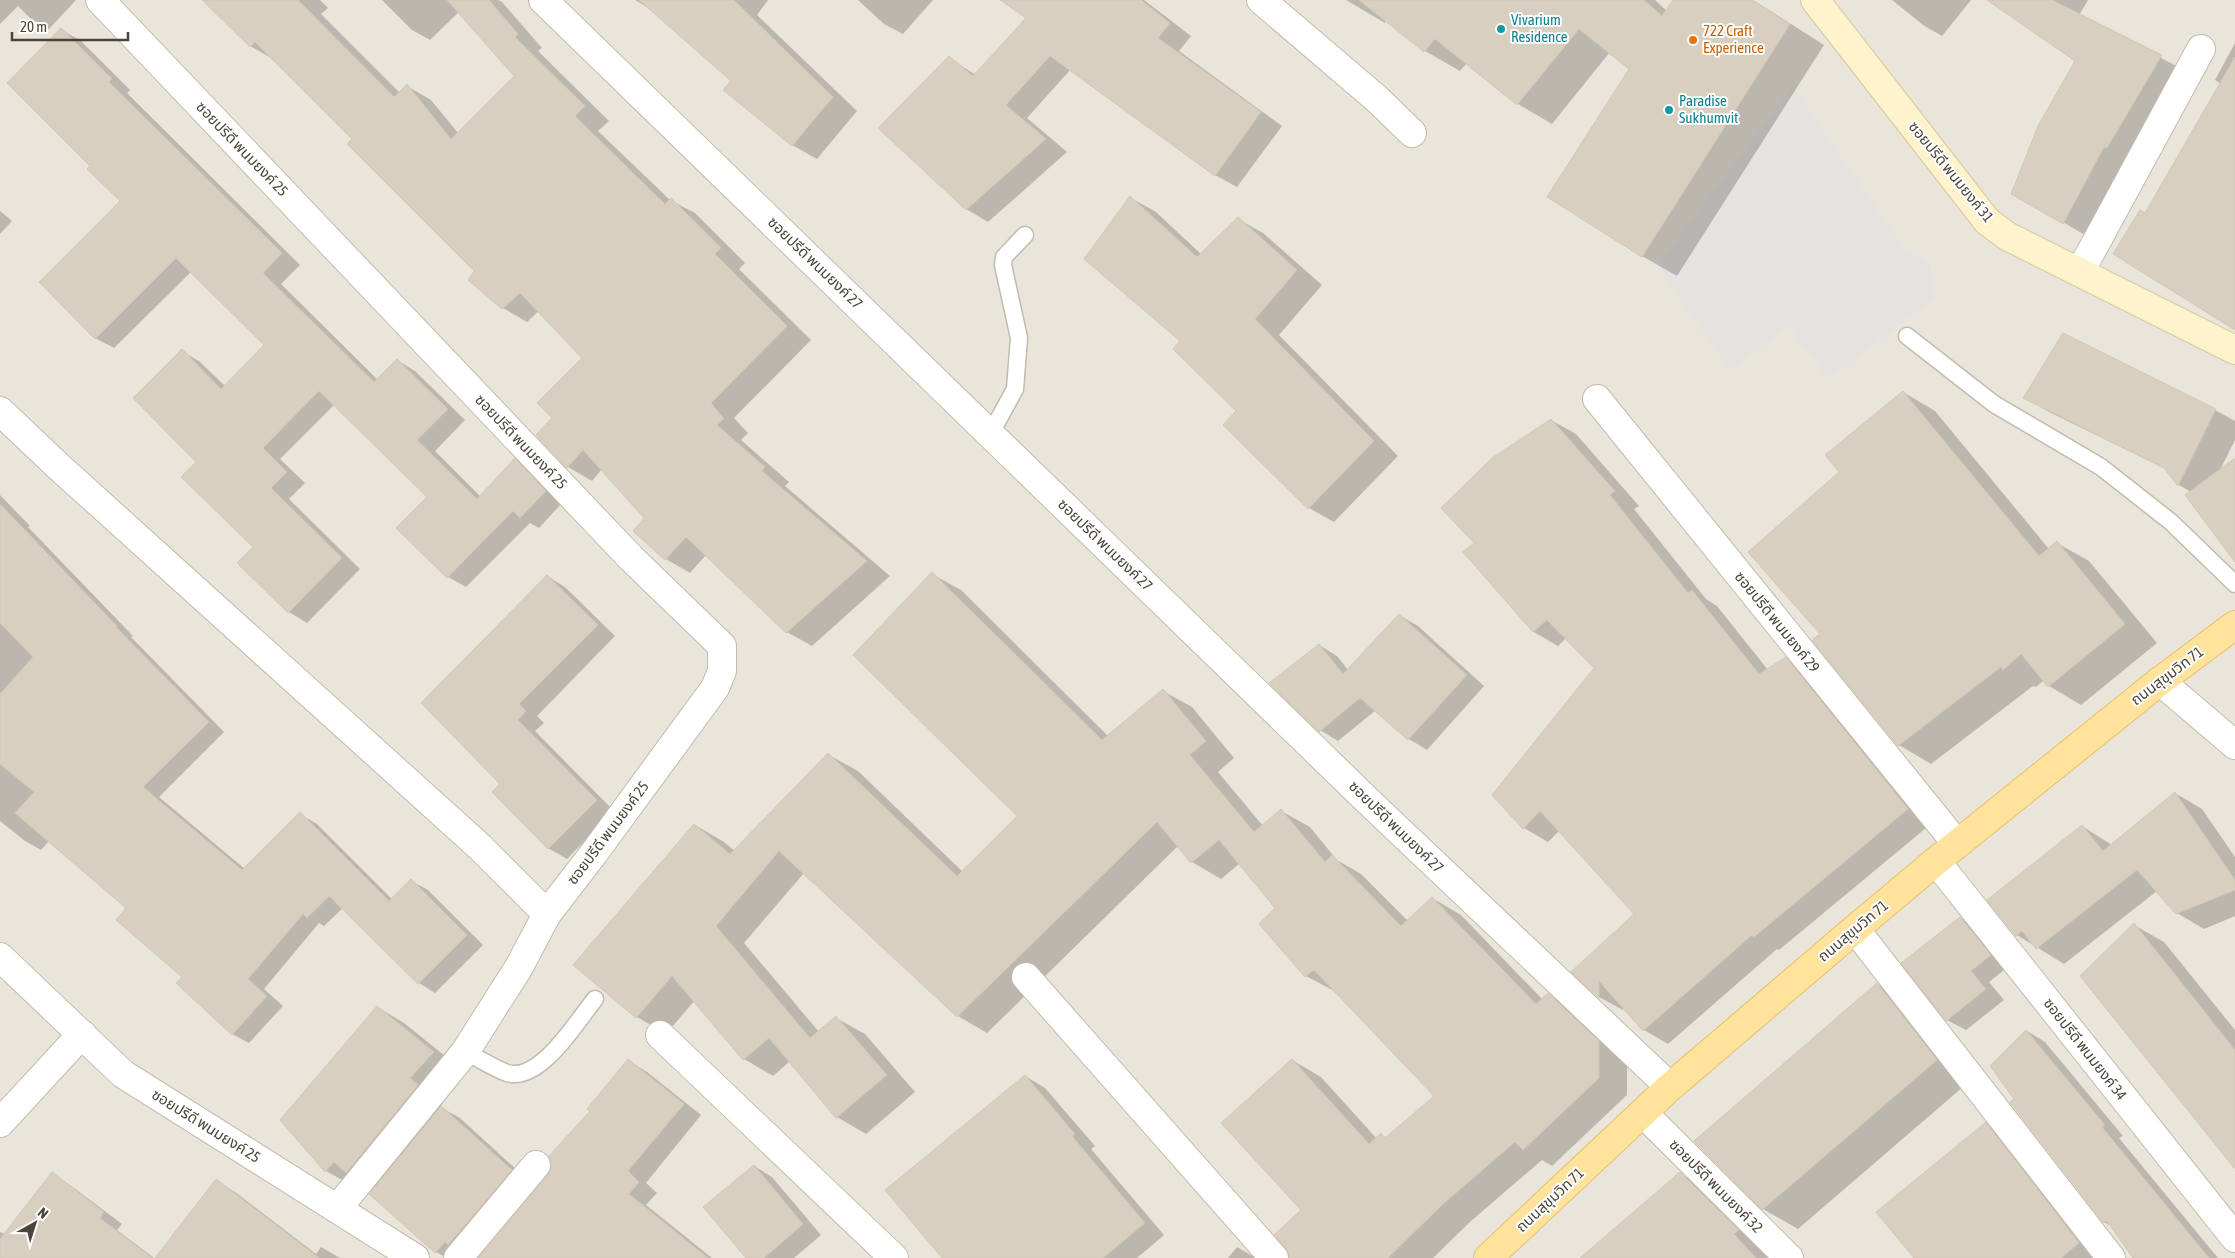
<svg xmlns="http://www.w3.org/2000/svg" width="2235" height="1258" viewBox="0 0 2235 1258" font-family="'Asap Condensed','Noto Sans Thai',sans-serif">
<rect width="100%" height="100%" fill="#f6f3ec"/>
<rect fill="#eae5da" x="0" y="0" width="2235" height="1258"/>
<path fill="#e5e3e0" d="M1793,86l110,161 27,17 4,35 -106,80 -39,-52 -59,43 -73,-103z"/>
<g fill="#0003">
<path d="M0,0h76l-27,29 -19,-11 -12,-12 -18,18z"/>
<path d="M203,0h117l8,8 -7,6 79,79 7,-7 24,14 27,33 58,-57 -49,-72 -37,36 -18,-10 -30,-30h116l4,2 40,46 -4,3 71,70 -11,10 72,69 25,13 50,50 -6,6 72,71 -77,78 14,15 -7,7 48,42 -4,4 105,90 -78,70 -25,-14 -81,-77 -16,18 -24,-14 -20,-41 -44,-49 -10,12 -24,-14 -14,-49 30,-60 -45,-47 -12,11 -24,-14 -27,-37 -122,-132 -79,-79 -25,-14z"/>
<path d="M635,0h133l-11,15 100,96 -40,48 -25,-14 -59,-64 -83,-72z"/>
<path d="M858,0h75l-30,34 -19,-10z"/>
<path d="M1003,0h141l47,36 -12,15 103,75 -45,61 -22,-12 -144,-106 -44,49 40,34 -79,70 -22,-13 -17,-151 27,17 52,-57z"/>
<path d="M1346,0h309l12,11 7,-11h79l71,45 -147,231 -35,-20 -11,-188 -21,-16 -58,72 -34,-20 -51,-41 -7,8 -35,-20 -39,-31 -1,3z"/>
<path d="M1892,0h79l-29,36 -19,-11z"/>
<path d="M1989,0h99l-9,15 103,54 -97,166 -72,-42 64,-133z"/>
<path d="M61,30l19,10 50,50 -3,3 173,172 -19,19 97,96 19,-20 18,11 50,49 -30,31 46,46 34,-37 18,11 30,31 -24,26 -9,-5 -64,64 -18,-10 -20,-80 -93,-93 -55,55 25,24 -16,16 71,70 -53,54 -18,-11 -34,-65 -57,-85 -16,-111 18,11 25,24 41,-41 -74,-74 -78,77 -19,-10 27,-137 -30,-35z"/>
<path d="M2235,43v285l-121,-74 32,-39 75,-131 -6,-4z"/>
<path d="M1131,198l25,14 45,42 37,-35 25,14 59,52 -43,50 119,121 -64,66 -25,-14 -71,-97 -56,-70z"/>
<path d="M0,211l12,10 -12,13z"/>
<path d="M1903,392l32,19 114,138 8,-6 32,18 68,82 -76,62 -32,-19 -5,-6 -8,7 -3,-1 -102,78 -32,-19 -77,-111 19,-162z"/>
<path d="M2024,397l191,13 20,11v19l-15,30 15,-11v101l-44,-68 -12,-7 -11,-15 -117,-57z"/>
<path d="M1551,420l25,14 63,72 -5,3 72,90 11,7 51,64 18,-12 24,15 122,150 -153,127 -2,-1 -109,95 -24,-14 -21,-24v4l-24,-13 -26,-25 63,-58 -76,-84 -12,12 -24,-14 -31,-33 103,-127 -30,-30 -8,8 -24,-14 -69,-80 11,-9z"/>
<path d="M0,495l30,31 -2,1 105,109 -2,1 93,95 -65,65 86,72 55,-55 17,10 75,75 19,-18 17,9 55,55 -48,48 -16,-10 -76,-75 -19,18 -5,-3 -55,66 19,17 -34,37 -17,-9 -104,-126 -79,-67 -8,9 -16,-9 -25,-20z"/>
<path d="M932,574l29,16 147,146 55,-45 29,16 42,51 -16,14 45,54 18,-15 29,16 27,33 24,14 47,47 24,-23 29,17 82,85 5,-5 29,16 50,48v36l-75,71 -10,-6 -71,61 -38,37h-143v-4l-14,-19 26,-25 -10,-150 29,17 56,62 4,-4 6,3 49,-42 -100,-104 -30,-16 -29,-67 -38,-45 -18,15 -29,-17 -14,-16 -191,187 -29,-17 -154,-143 -60,70 75,89 17,-14 29,16 50,58 -49,42 -29,-17 -47,-56 -17,15 -29,-17 -49,-59 -29,34 -29,-17 -62,-52 120,-140 29,17 11,9 94,-96 29,16 105,101 55,-56z"/>
<path d="M547,576l18,11 50,49 -78,80 7,7 -9,8 79,80 -47,48 -19,-11 -46,-64 -79,-81z"/>
<path d="M1399,615l19,11 66,60 -57,64 -18,-11 -33,-29 -38,31 -18,-11 -1,-85 18,11 11,14z"/>
<path d="M2175,793l27,16 33,48v59l-31,13 -27,-16 -20,-22 -93,73 -47,-29 65,-109 30,19z"/>
<path d="M1960,918l19,11 30,37 -20,16 15,18 -38,30 -19,-10z"/>
<path d="M2134,925l30,17 71,88v137z"/>
<path d="M1878,985l34,20 59,75 -173,149 -35,-20z"/>
<path d="M377,1007l27,16 56,45 -24,26 8,7 -4,6 20,11 69,63 -82,77 -11,-6 -61,-63 -16,-10 -6,7 -27,-15z"/>
<path d="M2027,1031l18,11 78,94 -4,2 99,120h-83l-22,-31 -9,-5 -88,-123z"/>
<path d="M629,1061l18,11 54,43 -55,68 11,10 -11,12 66,53h-232l69,-82 42,-65z"/>
<path d="M1025,1076l20,12 50,58 -4,3 73,86 -27,23h-185z"/>
<path d="M1986,1124l35,20 88,114h-194z"/>
<path d="M754,1166l18,11 49,58 -27,23h-46z"/>
<path d="M52,1174l18,11 52,39 -5,6 37,28h-154v-26l5,2z"/>
<path d="M1680,1174l28,15 57,57 -4,4 7,8h-186z"/>
<path d="M216,1181l19,11 81,62 5,-7 19,11h-183z"/>
<path d="M1237,1247l19,11h-28z"/>
</g>
<g fill="#d8cfc1" stroke="#d3c7b4">
<path d="M202,0h96l96,97 13,-13 44,55 63,-63 -67,-76h42l29,34 -3,3 70,69 -10,10 90,88 6,-6 50,50 -6,6 72,72 -76,77 13,16 -7,6 48,42 -3,4 105,90 -81,72 -100,-96 -21,23 -32,-29 11,-13 -61,-68 -16,18 -31,-33 16,-17 -15,-15 45,-45 -62,-65 -18,16 -34,-29 6,-9 -127,-127 5,-5 -97,-97 -5,5z"/>
<path d="M639,0h95l99,97 -41,49 -69,-56 8,-9z"/>
<path d="M1000,0h141l29,23 -12,15 103,74 -46,64 -165,-120 -44,49 40,34 -80,71 -88,-82 71,-72 24,20 53,-58z"/>
<path d="M1359,0h285l18,16 11,-16h79l38,24 -148,233 -95,-60 82,-128 -50,-40 -62,76 -82,-66 -11,13z"/>
<path d="M1987,0h65l110,55 -55,93 -3,-1 -41,77 -52,-30 27,-68 37,-65z"/>
<path d="M61,28l51,51 -3,3 173,171 -19,20 111,109 23,-23 51,50 -31,31 60,59 38,-41 31,33 -26,27 -7,-7 -66,67 -51,-50 31,-31 -108,-106 -56,57 24,24 -16,16 71,70 -54,55 -51,-50 16,-16 -72,-70 15,-15 -63,-64 49,-49 39,40 43,-44 -88,-87 -81,81 -56,-57 81,-81 -33,-32 3,-3 -83,-83z"/>
<path d="M2235,57v273l-122,-76 27,-44 5,3z"/>
<path d="M1130,196l67,61 41,-40 59,53 -42,49 119,122 -66,68 -85,-84 13,-14 -63,-62 7,-8 -96,-82z"/>
<path d="M2063,333l153,76 -38,77 -14,-18 -141,-70z"/>
<path d="M1903,391l136,165 18,-15 68,83 -77,63 -27,-33 -18,16 -2,-3 -103,79 -86,-106 8,-6 -72,-82 91,-80 -14,-17z"/>
<path d="M1551,419l64,72 -5,4 78,98 4,-3 67,84 27,-17 122,152 -154,128 -2,-2 -109,96 -44,-50v17l-28,-26 63,-58 -94,-103 -17,18 -31,-34 102,-127 -47,-48 -14,12 -70,-80 11,-9 -33,-35 51,-50z"/>
<path d="M2235,458v104l-50,-67z"/>
<path d="M0,504l117,122 -1,1 93,95 -66,65 99,83 58,-58 89,89 22,-22 56,56 -49,49 -89,-88 -22,22 -4,-4 -55,65 19,17 -35,39 -56,-52 6,-6 -66,-57 10,-12 -111,-95 19,-21 -34,-28v-70l33,-37 -33,-34z"/>
<path d="M932,572l170,168 61,-51 43,52 -16,14 64,77 27,-23 44,53 7,-7 69,71 31,-29 104,107 12,-11 51,48v37l-76,72 -8,-8 -73,63 -54,53h-99l-3,-10 -12,-13 27,-25 -80,-87 71,-64 77,85 12,-11 4,5 49,-42 -120,-126 -9,7 -46,-53 16,-16 -56,-68 -28,23 -34,-41 -200,195 -178,-166 -63,75 94,112 26,-22 51,59 -51,43 -67,-80 -26,22 -71,-84 -36,42 -63,-53 121,-141 36,30 98,-101 129,123 60,-60 -164,-161z"/>
<path d="M547,575l51,50 -79,79 7,7 -8,9 79,80 -49,49 -56,-57 8,-8 -79,-81z"/>
<path d="M1399,614l68,61 -59,65 -48,-42 -41,34 -50,-49 50,-39 24,30z"/>
<path d="M2175,792l60,88v10l-59,24 -39,-44 -101,79 -14,-18 -6,5 -29,-36 95,-75 21,26z"/>
<path d="M1960,917l31,38 -20,16 15,18 -40,32 -45,-58z"/>
<path d="M2134,923l101,127v119l-155,-193z"/>
<path d="M1877,983l60,77 -175,150 -68,-69z"/>
<path d="M377,1006l57,46 -24,26 8,7 -72,88 -12,-11 -9,10 -45,-52z"/>
<path d="M2026,1030l79,95 -3,2 107,131h-76l-26,-37 -3,2 -94,-121 4,-3 -24,-33z"/>
<path d="M628,1059l56,45 -56,67 11,11 -10,12 79,64h-230l70,-83 3,-8 -2,-11 41,-45 -3,-2z"/>
<path d="M1025,1075l50,59 -3,2 73,87 -42,35h-161l-57,-68z"/>
<path d="M441,1106l71,64 -64,75 -3,-3 -10,11 -66,-59z"/>
<path d="M1986,1122l93,121 -18,15h-147l-38,-46z"/>
<path d="M754,1165l49,59 -39,34h-18l-43,-51z"/>
<path d="M52,1172l52,40 -4,6 52,40h-152v-19z"/>
<path d="M1680,1172l59,58 -5,4 22,24h-176z"/>
<path d="M216,1179l103,79h-164z"/>
</g>
<g fill="none" stroke-linecap="round" stroke-linejoin="round">
<g stroke="#c2bbae" stroke-width="19">
<g id="lane">
<path d="M1907,336l87,68 107,63 70,55 64,62"/>
<path d="M991,433l24,-44 4,-51 -16,-73 1,-8 21,-22"/>
<path d="M465,1052c14,6 28,16 42,21 33,10 70,-52 88,-74"/>
</g>
</g>
<g stroke="#c2bbae" stroke-width="30">
<g id="street">
<path d="M100,0l531,558 91,88v25l-7,17 -121,165 -47,61 -28,53 -54,85 -128,157"/>
<path d="M543,0l826,802 301,285"/>
<path d="M1261,0l116,99 35,34"/>
<path d="M2080,272l121,-223"/>
<path d="M1597,399l360,445"/>
<path d="M0,411l58,55 422,381 67,67"/>
<path d="M2160,681l75,64"/>
<path d="M1936,861l299,377"/>
<path d="M1855,929l256,329"/>
<path d="M0,957l123,117 292,184"/>
<path d="M1026,977l248,281"/>
<path d="M660,1035l234,223"/>
<path d="M1643,1113l146,145"/>
<path d="M0,1123l82,-89"/>
<path d="M458,1258l78,-93"/>
</g>
</g>
<g stroke="#d6c79b" stroke-width="30">
<path id="secondary" d="M1815,0l172,221 20,15 228,114"/>
</g>
<g stroke="#e6c16a" stroke-width="30">
<path id="primary" d="M1488,1258l182,-171 185,-158 81,-68 224,-180 75,-56"/>
</g>
<use href="#lane" stroke="#fff" stroke-width="16"/>
<use href="#street" stroke="#fff" stroke-width="28"/>
<use href="#secondary" stroke="#fff3cd" stroke-width="28"/>
<use href="#primary" stroke="#ffe39c" stroke-width="28"/>
</g>
<g fill="#0f9aa8" stroke="#fff" stroke-width="2">
<circle cx="1501" cy="29" r="5"/>
<circle cx="1669" cy="110" r="5"/>
</g>
<circle fill="#e8710a" stroke="#fff" stroke-width="2" cx="1693" cy="40" r="5"/>
<g text-anchor="middle" stroke-width="4" stroke-linejoin="round" paint-order="stroke">
<g font-size="15" fill="#0d838f" stroke="#fff" text-anchor="start">
<text x="1511" y="25">Vivarium<tspan x="1511" dy="17">Residence</tspan></text>
<text x="1679" y="106">Paradise<tspan x="1679" dy="17">Sukhumvit</tspan></text>
</g>
<g font-size="15" fill="#c56008" stroke="#fff" text-anchor="start">
<text x="1703" y="36">722 Craft<tspan x="1703" dy="17">Experience</tspan></text>
</g>
<g font-size="15" fill="#4b4439" stroke="#fff">
<text transform="translate(242 149) rotate(46)" y="5">ซอยปรีดี พนมยงค์ 25</text>
<text transform="translate(1951 172) rotate(51)" y="5">ซอยปรีดี พนมยงค์ 31</text>
<text transform="translate(815 263) rotate(44)" y="5">ซอยปรีดี พนมยงค์ 27</text>
<text transform="translate(521 442) rotate(46)" y="5">ซอยปรีดี พนมยงค์ 25</text>
<text transform="translate(1105 545) rotate(44)" y="5">ซอยปรีดี พนมยงค์ 27</text>
<text transform="translate(1777 622) rotate(51)" y="5">ซอยปรีดี พนมยงค์ 29</text>
<text transform="translate(2167 676) rotate(-37)" y="5">ถนนสุขุมวิท 71</text>
<text transform="translate(1396 827) rotate(44)" y="5">ซอยปรีดี พนมยงค์ 27</text>
<text transform="translate(608 833) rotate(-53)" y="5">ซอยปรีดี พนมยงค์ 25</text>
<text transform="translate(1853 931) rotate(-40)" y="5">ถนนสุขุมวิท 71</text>
<text transform="translate(2085 1049) rotate(52)" y="5">ซอยปรีดี พนมยงค์ 34</text>
<text transform="translate(206 1126) rotate(32)" y="5">ซอยปรีดี พนมยงค์ 25</text>
<text transform="translate(1716 1186) rotate(45)" y="5">ซอยปรีดี พนมยงค์ 32</text>
<text transform="translate(1550 1200) rotate(-43)" y="5">ถนนสุขุมวิท 71</text>
</g>
</g>
<g transform="translate(35 1223) rotate(39)" stroke="#ffffff" stroke-width="4" paint-order="stroke">
<path d="M0-4L9 19L0 12L-9 19Z" fill="#4b4439"/>
<text y="-8" font-size="14" font-weight="bold" text-anchor="middle" fill="#4b4439">N</text>
</g>
<path d="M12 32v8h116v-8" fill="none" stroke="#4b4439" stroke-width="2.5"/>
<text x="20" y="32" font-size="15" fill="#4b4439" stroke="#ffffff" stroke-width="4" paint-order="stroke">20 m</text>
</svg>
